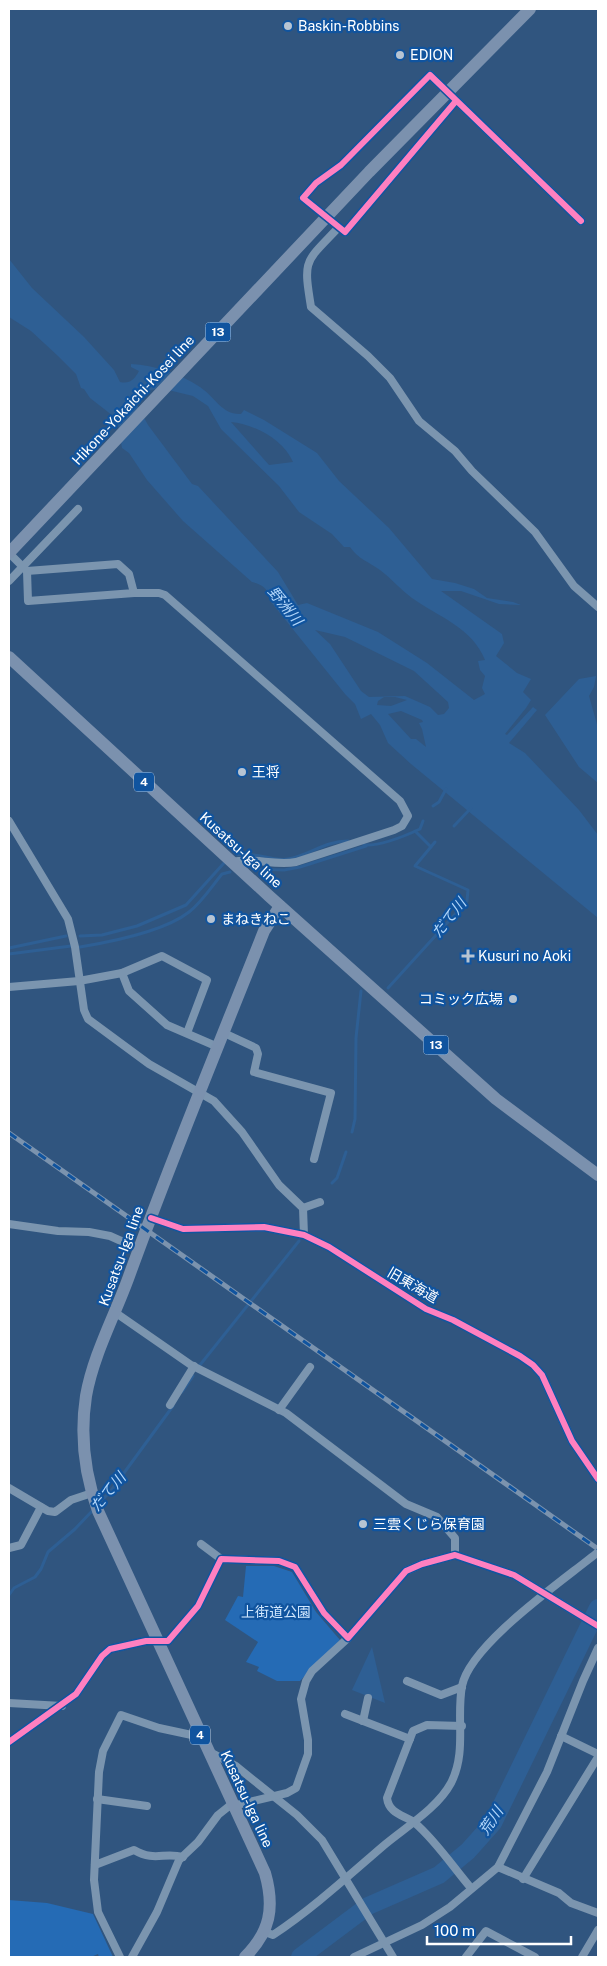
<svg xmlns="http://www.w3.org/2000/svg" width="607" height="1966" viewBox="0 0 607 1966" font-family="'Public Sans','Noto Sans JP',sans-serif">
<rect width="100%" height="100%" fill="#30557f"/>
<g fill="#256bb5">
<path d="M246,1566h28l18,6 24,40 24,28 -40,41h-23l-20,-10 2,-4 -13,-5 12,-20 -33,-22 13,-24 5,1z"/>
<path d="M9,1900l38,3 46,11 20,43h-14l-1,-3 -7,3h-82z"/>
</g>
<g fill="#2e5f94" fill-rule="evenodd">
<path d="M9,259l23,29 52,49 30,33 6,12c10,2 14,-2 19,-11l-8,-4v-3c24,1 49,10 69,23 15,10 22,28 41,27l3,-4 20,10 53,33 22,28 50,47 43,51 23,4 19,6 13,9 26,4 8,3 -22,-1 -38,-13h-20l61,43 2,9 -8,13 21,17 14,6 -8,13 8,8 -5,8 -21,26 2,1 26,-28 4,3 -28,33 16,10 54,57 19,25v83l-187,-154 -23,-21 -8,-18 -9,-11 -10,5 -6,-15 -10,-10 -74,-92c-2,-12 -7,-17 -19,-20l-69,-61 -36,-41 -18,-27 -7,-5 -5,-29 -27,-21 -6,-9 -3,-1 -5,-14 -18,-18 -27,-25 -22,-14zM160,388l33,8 15,10 13,23 58,57 20,26 33,22 12,13h6c8,12 19,15 30,23 12,9 21,20 32,28 25,18 61,30 73,62l-7,1 2,9 5,6 -3,12 3,6 -11,6 -47,-37 -49,-31 -71,-29 -9,2 -20,-33 -80,-86 -6,-2 -44,-59 -12,-22 8,-11zM231,422c23,2 53,18 62,40l-24,3zM315,630l30,7 69,34 34,31 1,6 -5,6 -6,1 -8,-8 -25,-11 -36,1 -8,-6 -31,-47zM384,697h11l12,3 -16,6 -14,-1 1,-4zM401,711l21,9 1,2 -4,1 3,6 4,18 -10,-8h-5l-23,-25z"/>
<path d="M596,676l-2,11 -5,9 9,32v55l-19,-16 -34,-52 34,-36z"/>
<path d="M372,1647l13,56 -33,-13z"/>
</g>
<g fill="none" stroke-linecap="round" stroke-linejoin="round">
<g stroke="#2e5f94" stroke-width="3">
<path d="M433,806l6,-4 7,-13"/>
<path d="M454,826l17,-18"/>
<path d="M415,831l16,16"/>
<path d="M364,845c17,1 41,-9 56,-16l3,-8"/>
<path d="M238,855c17,-4 33,7 50,4 21,-3 36,-18 60,-18"/>
<path d="M253,869l31,1 16,-3 66,-21"/>
<path d="M80,936l22,-1 35,-9 49,-21 38,-42"/>
<path d="M80,947c30,-5 85,-16 109,-35 13,-10 23,-26 33,-38l8,-2"/>
<path d="M9,948l57,-12"/>
<path d="M9,954l62,-8"/>
<path d="M388,988l79,-87 1,-11 -53,-24 20,-24"/>
<path d="M352,1132l3,-13 1,-81 5,-47"/>
<path d="M332,1183l5,-5 9,-26"/>
<path d="M200,1365l99,-124"/>
<path d="M182,1392l11,-16"/>
<path d="M98,1504l12,-12 63,-86"/>
<path d="M9,1595l5,-7 21,-11 6,-8 7,-17 27,-23 19,-20"/>
</g>
<path stroke="#2e5f94" stroke-width="18" d="M300,1957l68,-51 71,-31 29,-24 25,-28 105,-215"/>
<g stroke="#7b95af" stroke-width="8">
<path d="M456,101l-111,131 -42,-34 13,-15 25,-18 89,-90 151,146"/>
<path d="M338,228c-33,35 -35,30 -27,79l57,49 22,22 29,43 36,30 17,20 63,61 39,54 24,21"/>
<path d="M9,553l16,16"/>
<path d="M118,564l11,10 5,19 -106,8 -1,-30z"/>
<path d="M9,581l69,-72"/>
<path d="M134,593h25l6,2 235,206 8,15 -6,10 -8,4 -98,32c-22,4 -43,-5 -64,0"/>
<path d="M9,821l59,98 7,28 9,63 4,9 61,45 65,37 28,31 37,53 24,23 1,27"/>
<path d="M122,973l7,18 38,34 51,22"/>
<path d="M9,987l70,-6 43,-8 40,-17 45,24 -20,53"/>
<path d="M224,1033l32,15 2,6 -4,18 77,21 -17,66"/>
<path d="M303,1208l17,-6"/>
<path d="M151,1218l32,11 81,-2 40,8 25,12 97,62 27,11 67,36 13,9 9,10 30,66 26,38"/>
<path d="M9,1224l49,7 31,1 21,4 29,13"/>
<path d="M116,1313l75,52 95,48 120,91 31,13 18,21v17"/>
<path d="M170,1405l24,-39"/>
<path d="M279,1410l31,-43"/>
<path d="M9,1488l39,23 7,1 16,-12 21,-7"/>
<path d="M201,1544l20,15"/>
<path d="M9,1548l12,-3 20,-38"/>
<path d="M407,1681l34,14 21,-8"/>
<path d="M9,1703l53,3"/>
<path d="M345,1714l65,25"/>
<path d="M363,1721l5,-23"/>
<path d="M462,1726l-35,-1 -14,6 -26,67c2,16 17,17 28,25 21,18 38,44 56,65"/>
<path d="M561,1736l37,18"/>
<path d="M9,1742l67,-48 26,-38 8,-7 36,-8h22l30,-35 23,-47 58,2 16,6 29,46 24,25 58,-67 16,-7 33,-9 59,20 84,51"/>
<path d="M210,1752l26,14 16,13 45,36 25,25 71,117"/>
<path d="M97,1799l50,7"/>
<path d="M95,1865l39,-15c21,12 29,2 49,7"/>
<path d="M498,1867l61,26 12,10 27,10"/>
<path d="M523,1879l75,-122"/>
<path d="M265,1932l8,3c39,-26 73,-57 109,-88 22,-19 55,-38 69,-64 16,-31 5,-65 11,-97 8,-42 102,-106 136,-134"/>
<path d="M120,1957l-22,-45 -4,-32 5,-108 4,-21 18,-36 38,13 42,9"/>
<path d="M132,1957l25,-45 22,-52 19,-18 20,-27 10,-8 59,-14 9,-5 12,-34v-14l-7,-41 5,-18 6,-10 36,-33"/>
<path d="M354,1957l68,-32 28,-18 48,-40 49,-95 36,-91 15,-33"/>
<path d="M466,1957l20,-26 49,26"/>
<path d="M582,1957l16,-27"/>
</g>
<g stroke="#7b91ae" stroke-width="12">
<path d="M9,553l360,-381 161,-163"/>
<path d="M9,657l260,239 227,203 102,76"/>
<path d="M245,1957c25,-25 30,-49 20,-84l-167,-362c-13,-36 -18,-76 -12,-115 7,-40 28,-79 42,-117 42,-117 90,-232 136,-348l16,-25"/>
</g>
<g stroke="#7b93ae" stroke-width="5">
<path id="rail" d="M9,1133l589,416"/>
</g>
<use href="#rail" stroke="#10549f" stroke-width="3" stroke-dasharray="9" stroke-linecap="butt"/>
<g stroke="#10549f" stroke-width="9">
<g id="cycleway">
<path d="M456,101l-111,131 -42,-34 13,-15 25,-18 89,-90 151,146"/>
<path d="M151,1218l32,11 81,-2 40,8 25,12 97,62 27,11 67,36 13,9 9,10 30,66 26,38"/>
<path d="M9,1742l67,-48 26,-38 8,-7 36,-8h22l30,-35 23,-47 58,2 16,6 29,46 24,25 58,-67 16,-7 33,-9 59,20 84,51"/>
</g>
</g>
<use href="#cycleway" stroke="#ff80c0" stroke-width="6"/>
</g>
<g fill="#b7c4d2" stroke="#10549f" stroke-width="2">
<circle cx="288" cy="26" r="5"/>
<circle cx="400" cy="55" r="5"/>
<circle cx="242" cy="772" r="5"/>
<circle cx="211" cy="919" r="5"/>
<path d="M465.5 948.5h5v5h5v5h-5v5h-5v-5h-5v-5h5z"/>
<circle cx="513" cy="999" r="5"/>
<circle cx="363" cy="1524" r="5"/>
</g>
<g text-anchor="middle" stroke-width="4.5" stroke-linejoin="round" paint-order="stroke">
<g fill="#10549f" stroke="#b7cce2" stroke-width="1">
<rect x="205.5" y="322.5" width="25" height="19" rx="4"/>
<rect x="134" y="772.5" width="20" height="19" rx="4"/>
<rect x="423.5" y="1035.5" width="25" height="19" rx="4"/>
<rect x="190" y="1725.5" width="20" height="19" rx="4"/>
</g>
<g font-size="12" font-weight="bold" fill="#fff">
<text x="218" y="336">13</text>
<text x="144" y="786">4</text>
<text x="436" y="1049">13</text>
<text x="200" y="1739">4</text>
</g>
<g font-size="14" fill="#fff" stroke="#10549f" text-anchor="start">
<text x="298" y="31">Baskin-Robbins</text>
<text x="410" y="60">EDION</text>
<text x="252" y="777">王将</text>
<text x="221" y="924">まねきねこ</text>
<text x="478" y="961">Kusuri no Aoki</text>
<text x="503" y="1004" text-anchor="end">コミック広場</text>
<text x="373" y="1529">三雲くじら保育園</text>
</g>
<g font-size="14" fill="#fff" stroke="#10549f">
<text transform="translate(133 400) rotate(-47)" y="5">Hikone-Yokaichi-Kosei line</text>
<text transform="translate(241 850) rotate(42)" y="5">Kusatsu-Iga line</text>
<text transform="translate(121 1256) rotate(-70)" y="5">Kusatsu-Iga line</text>
<text transform="translate(413 1285) rotate(30)" y="5">旧東海道</text>
<text transform="translate(247 1799) rotate(65)" y="5">Kusatsu-Iga line</text>
</g>
<g font-size="14" fill="#d0e7fe" stroke="#10549f">
<text x="276" y="1617">上街道公園</text>
</g>
<g font-size="15" font-style="italic" fill="#b3d7fb" stroke="#10549f">
<text transform="translate(285 606) rotate(51)" y="5">野洲川</text>
<text transform="translate(449 918) rotate(-51)" y="5">だて川</text>
<text transform="translate(108 1492) rotate(-50)" y="5">だて川</text>
<text transform="translate(491 1821) rotate(-56)" y="5">荒川</text>
</g>
</g>
<rect width="607" height="1966" fill="none" stroke="#ffffff" stroke-width="20"/>
<path d="M427 1936v8h144v-8" fill="none" stroke="#ffffff" stroke-width="2.5"/>
<text x="434" y="1936" font-size="15" fill="#ffffff" stroke="#10549f" stroke-width="4" paint-order="stroke">100 m</text>
</svg>
